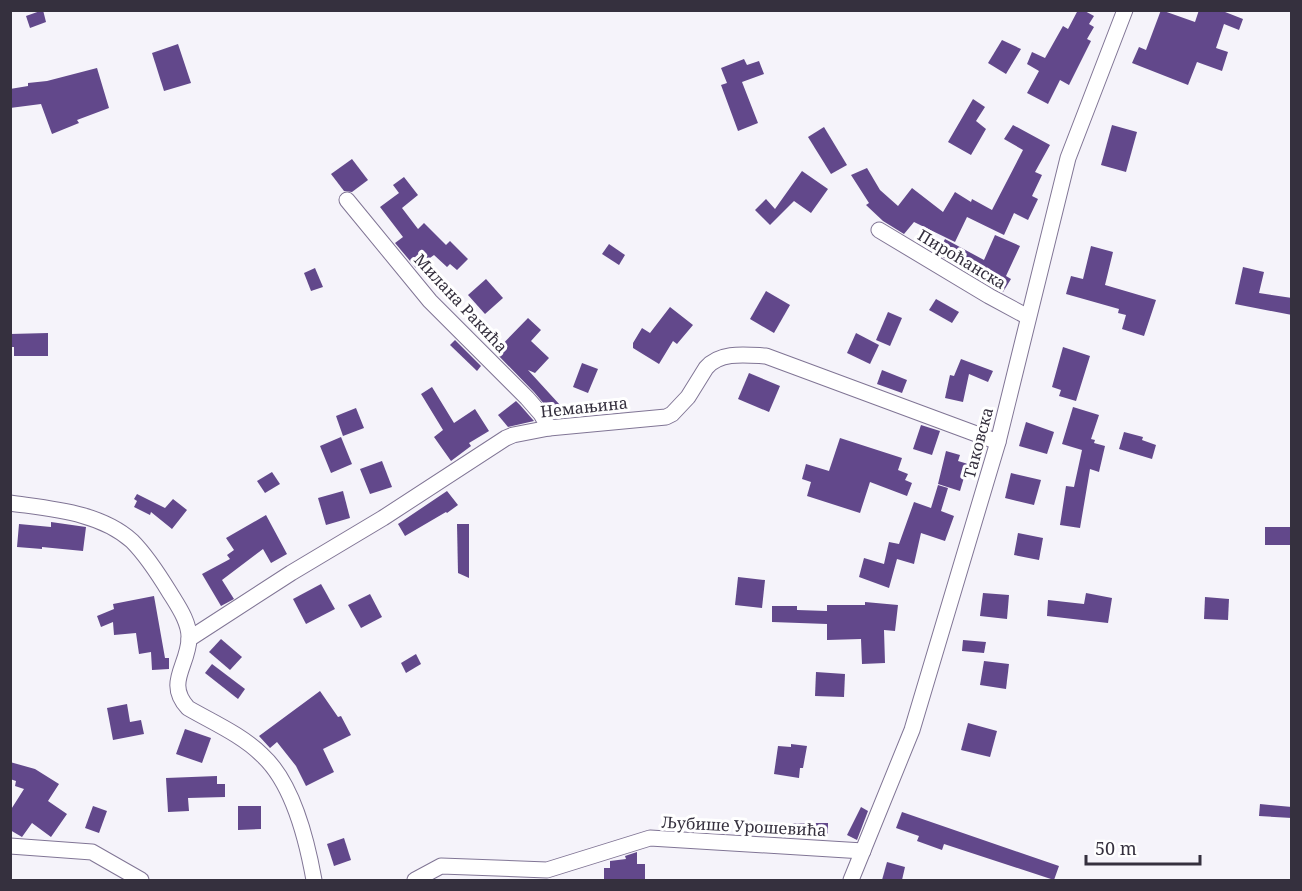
<svg xmlns="http://www.w3.org/2000/svg" width="1302" height="891" viewBox="0 0 1302 891" font-family="'Noto Serif',serif">
<rect width="100%" height="100%" fill="#f5f3fa"/>
<g fill="#62488b">
<path d="M43,10l3,12 -16,6 -4,-12z"/>
<path d="M1078,10h5l11,6 -5,8 5,3 -7,12 4,2 -22,44 -9,-5 -12,24 -21,-11 12,-22 -12,-7 5,-12 13,6 18,-32 5,3z"/>
<path d="M1161,10l34,12 4,-12h21l23,9 -4,11 -15,-6 -8,24 12,4 -6,19 -25,-9 -9,23 -56,-22 7,-16 7,3z"/>
<path d="M1002,40l19,9 -15,25 -18,-11z"/>
<path d="M178,44l13,39 -27,8 -12,-38z"/>
<path d="M744,59l3,6 12,-4 5,13 -22,8 16,41 -20,8 -17,-46 6,-2 -6,-15z"/>
<path d="M97,68l12,40 -32,12 2,3 -27,11 -11,-30 -31,4v-19l18,-3v-3l19,-2z"/>
<path d="M973,99l12,8 -9,14 10,8 -15,26 -23,-13z"/>
<path d="M1013,125l37,20 -15,27 7,3 -10,21 6,3 -10,21 -14,-7 -10,22 -37,-18 -12,25 -41,-20 -10,12 -21,-13 -17,-16 3,-2 -18,-28 16,-7 13,22 18,16 14,-18 31,24 12,-20 16,10 1,-3 20,11 31,-60 -19,-11z"/>
<path d="M1112,125l25,7 -11,40 -25,-7z"/>
<path d="M824,127l23,38 -16,9 -23,-37z"/>
<path d="M352,159l16,21 -16,12 -8,-1 -13,-17z"/>
<path d="M802,171l26,18 -17,24 -17,-12 -24,24 -15,-15 11,-11 9,10z"/>
<path d="M404,177l14,18 -16,13 16,21 6,-6 22,22 4,-4 18,18 -11,11 -7,-6 -3,3 -13,-12 -18,13 -21,-25 8,-6 -23,-30 19,-14 -6,-8z"/>
<path d="M995,235l25,11 -14,30 5,3 -8,13 -22,-12 1,-2 -45,-24 8,-15 39,21z"/>
<path d="M609,244l16,11 -6,10 -17,-11z"/>
<path d="M1091,246l22,6 -8,33 51,15 -12,36 -22,-7 4,-14 -8,-2 1,-4 -53,-15 5,-18 12,3z"/>
<path d="M1243,267l21,5 -5,21 33,5v17l-57,-11z"/>
<path d="M315,268l8,19 -12,4 -7,-18z"/>
<path d="M486,279l17,19 -18,16 -17,-19z"/>
<path d="M766,291l24,14 -16,28 -24,-14z"/>
<path d="M936,299l23,13 -7,11 -23,-13z"/>
<path d="M670,307l23,18 -16,19 -4,-3 -14,23 -26,-16v-5l9,-15 8,5z"/>
<path d="M888,312l14,6 -12,28 -14,-6z"/>
<path d="M528,318l13,12 -10,11 18,17 -14,15 -7,-3 32,35 -9,7 -17,-20 -39,-40z"/>
<path d="M48,333v23h-34v-9h-4v-13z"/>
<path d="M856,333l23,12 -9,19 -23,-11z"/>
<path d="M455,340l26,26 -4,5 -27,-26z"/>
<path d="M1063,347l27,9 -14,45 -17,-5 2,-6 -9,-3z"/>
<path d="M961,359l32,12 -5,11 -19,-8 -6,28 -18,-4 5,-23 4,1z"/>
<path d="M582,363l16,6 -10,24 -15,-6z"/>
<path d="M882,370l25,10 -5,13 -25,-9z"/>
<path d="M749,373l31,13 -11,26 -31,-13z"/>
<path d="M432,387l22,36 21,-14 14,22 -20,12 2,3 -20,15 -17,-24 9,-7 -22,-36z"/>
<path d="M516,401l4,4 14,16 -26,6 -10,-12z"/>
<path d="M1073,407l26,8 -8,24 4,1 -1,3 11,3 -6,26 -9,-3 -10,59 -20,-3 6,-39 8,1 8,-37 -20,-6z"/>
<path d="M356,408l8,20 -21,8 -7,-20z"/>
<path d="M1026,422l28,10 -7,22 -28,-8z"/>
<path d="M921,425l19,6 -8,24 -19,-6z"/>
<path d="M1124,432l19,5 -1,3 14,5 -4,14 -33,-10z"/>
<path d="M341,437l11,27 -21,9 -11,-27z"/>
<path d="M840,438l62,20 -4,12 10,4 -3,6 7,3 -5,13 -37,-14 -10,31 -53,-17 4,-14 -9,-3 4,-15 23,7z"/>
<path d="M946,451l14,4 -2,6 10,3 -8,27 -22,-7z"/>
<path d="M382,461l10,26 -22,7 -10,-25z"/>
<path d="M272,472l8,12 -15,9 -8,-12z"/>
<path d="M1011,473l30,7 -7,25 -29,-7z"/>
<path d="M938,485l10,3 -7,23 13,5 -9,25 -24,-8 -7,31 -17,-5 -8,29 -30,-11 5,-19 20,6 5,-22 10,2 15,-42 17,6z"/>
<path d="M343,491l7,27 -24,7 -8,-27z"/>
<path d="M447,491l11,14 -11,8 -1,-1 -41,24 -7,-12z"/>
<path d="M137,494l28,14 8,-9 14,11 -15,19 -21,-17 -1,3 -16,-8 3,-6 -3,-2z"/>
<path d="M266,515l21,39 -16,9 -8,-14 -41,31 12,19 -13,7 -19,-32 28,-15 -3,-4 7,-5 -8,-12z"/>
<path d="M51,522l35,5 -3,24 -41,-4v2l-25,-2 2,-23 32,3z"/>
<path d="M457,524h12v54l-11,-5z"/>
<rect x="1265" y="527" width="27" height="18"/>
<path d="M1018,533l25,5 -4,22 -25,-5z"/>
<path d="M738,577l27,3 -3,28 -27,-3z"/>
<path d="M321,584l14,25 -29,15 -13,-25z"/>
<path d="M983,593l26,2 -2,24 -27,-3z"/>
<path d="M1086,593l26,5 -4,25 -61,-7 1,-16 36,4z"/>
<path d="M370,594l12,23 -21,11 -13,-23z"/>
<path d="M154,596l11,62h4v11l-17,1 -1,-18 -12,2 -3,-21 -22,2 -1,-13 -12,5 -4,-11 17,-7 -1,-5z"/>
<path d="M1205,597l24,2 -1,21 -24,-1z"/>
<path d="M865,602l33,3 -3,26 -11,-1 1,33 -23,1 -1,-25 -34,1v-16l-55,-2v-16h25v4l30,1v-6h38z"/>
<path d="M221,639l21,18 -12,13 -21,-18z"/>
<path d="M963,640l23,2 -2,11 -22,-2z"/>
<path d="M416,654l5,10 -15,9 -5,-10z"/>
<path d="M984,661l25,3 -3,25 -26,-4z"/>
<path d="M212,664l33,25 -7,10 -33,-26z"/>
<path d="M816,672l29,2 -1,23 -29,-1z"/>
<path d="M320,691l18,26 3,-1 10,19 -28,14 11,23 -28,14 -10,-20 -19,-24 -7,6 -11,-12z"/>
<path d="M127,704l3,18 11,-2 3,14 -31,6 -6,-32z"/>
<path d="M968,723l29,8 -7,26 -29,-7z"/>
<path d="M185,729l26,9 -9,25 -26,-9z"/>
<path d="M791,744l16,2 -4,22h-3l-1,10 -25,-4 4,-28 13,1z"/>
<path d="M10,762l25,7 24,15 -11,17 19,13 -16,23 -19,-14 -10,14 -12,-7v-19l14,-22 -9,-3 1,-5 -6,-2z"/>
<path d="M217,776v8h8v13l-37,1 1,13 -21,1 -2,-34z"/>
<path d="M1260,804l32,3v11l-33,-2z"/>
<path d="M93,806l14,5 -8,22 -14,-5z"/>
<path d="M238,806h23v23l-23,1z"/>
<path d="M861,807l7,4 -11,29 -10,-5z"/>
<path d="M902,812l157,54 -5,14 -110,-36 -2,6 -25,-9 2,-5 -23,-8z"/>
<path d="M790,823h38v15l-38,-1z"/>
<path d="M344,838l7,22 -17,6 -7,-22z"/>
<path d="M637,852v12h8v16h-41v-12h6v-7l16,-2 -1,-3z"/>
<path d="M887,862l18,5 -3,13h-20z"/>
</g>
<g fill="none" stroke-linecap="round" stroke-linejoin="round">
<g stroke="#807595" stroke-width="17">
<g id="minor">
<path d="M347,200l83,101 97,97 14,16 8,14"/>
<path d="M879,230l110,66 39,21"/>
<path d="M10,503c41,6 90,9 122,38 15,15 27,34 38,52 8,13 20,30 19,46 -1,27 -24,44 -1,69 24,14 54,27 74,47 31,28 45,86 52,125"/>
<path d="M189,639l102,-66 92,-55 123,-80 7,-3 36,-7 117,-11 6,-3 16,-17 18,-29c14,-17 41,-13 60,-12l232,86"/>
<path d="M10,846l82,6 49,28"/>
<path d="M415,880l26,-14 106,4 103,-32 213,13"/>
<path d="M851,880l61,-150 86,-288 70,-284 57,-148"/>
</g>
</g>
<use href="#minor" stroke="#fff" stroke-width="15"/>
</g>
<g text-anchor="middle" stroke-width="6" stroke-linejoin="round" paint-order="stroke">
<g font-size="16" fill="#35303e" stroke="#fff">
<text transform="translate(962 259) rotate(31)" y="6">Пироћанска</text>
<text transform="translate(461 303) rotate(47)" y="6">Милана Ракића</text>
<text transform="translate(584 407) rotate(-6)" y="6">Немањина</text>
<text transform="translate(978 443) rotate(-75)" y="6">Таковска</text>
<text transform="translate(744 826) rotate(3)" y="6">Љубише Урошевића</text>
</g>
</g>
<rect width="1302" height="891" fill="none" stroke="#35303e" stroke-width="24"/>
<path d="M1086 855v9h114v-9" fill="none" stroke="#35303e" stroke-width="3"/>
<text x="1095" y="855" font-size="18" fill="#35303e" stroke="#ffffff" stroke-width="4.5" paint-order="stroke">50 m</text>
</svg>
